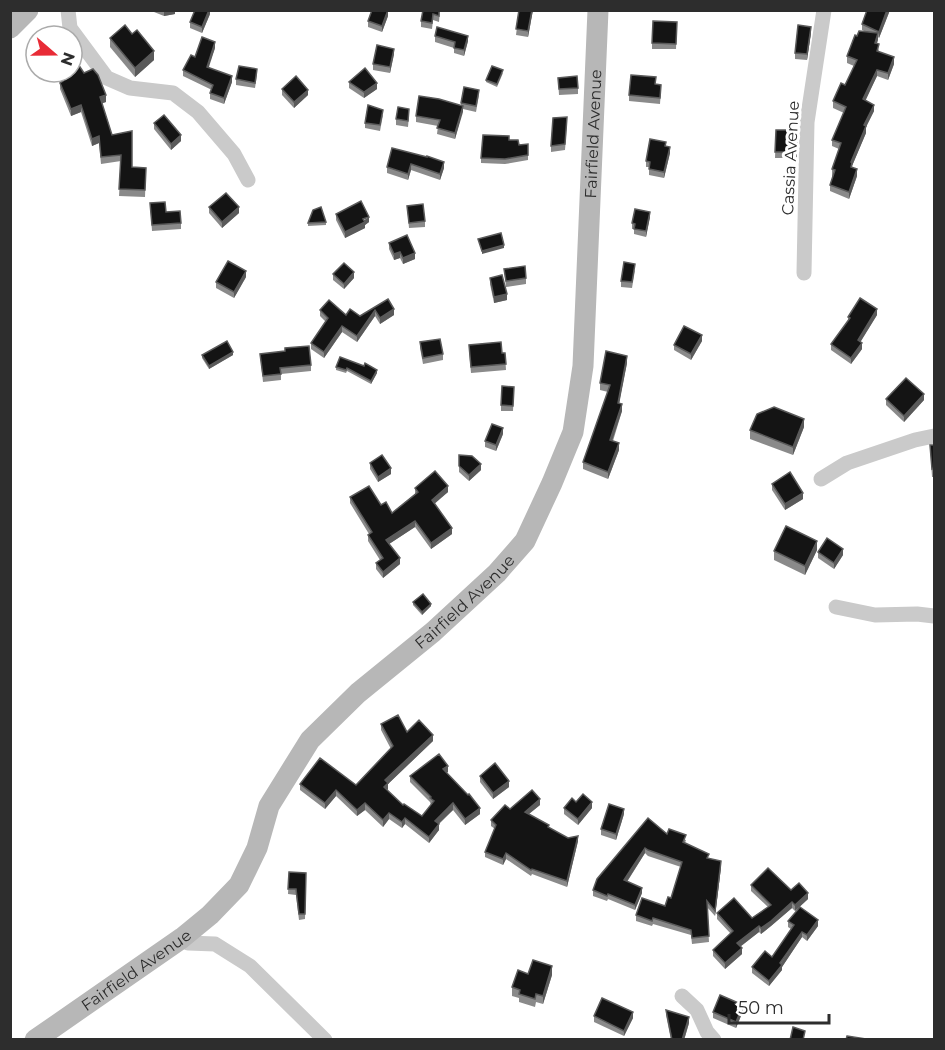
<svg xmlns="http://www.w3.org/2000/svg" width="945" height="1050" viewBox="0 0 945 1050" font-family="Montserrat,sans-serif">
<rect width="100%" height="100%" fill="#fff"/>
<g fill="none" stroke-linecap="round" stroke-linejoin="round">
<g stroke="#cacaca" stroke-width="15">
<path d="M68,10l2,18 37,50 23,10 43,5 25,19 36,42 14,26"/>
<path d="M804,273l3,-151 17,-112"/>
<path d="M821,479l26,-16 68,-23 19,-4"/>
<path d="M836,607l39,8 42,-1 17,2"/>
<path d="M182,938l6,5 27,1 35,22 75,74"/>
<path d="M682,996l15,14 10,22 7,8"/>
</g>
<g stroke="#b7b7b7" stroke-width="21">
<path d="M10,28l18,-18"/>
<path id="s1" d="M35,1040l147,-102 28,-23 29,-30 18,-37 12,-42 41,-66 48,-47 75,-61 64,-59 28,-32 27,-58 21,-51 10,-66 15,-356"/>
</g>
</g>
<g fill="#8a8a8a">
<path d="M149,10h26v4l-11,2z"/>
<path d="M210,10v4l-8,19 -12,-5v-6z"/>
<path d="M388,10v6l-6,16 -14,-5v-6z"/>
<path d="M440,10l-1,12 -6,-2 -1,9 -11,-2v-6z"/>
<path d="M519,10h14l-5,27 -12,-2z"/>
<path d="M867,10h23l-11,28 -1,-1 -1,6 2,9 15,12 -6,16 -11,-4 -12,24 9,11 -8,16v6l-14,33 5,10 -8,23 -19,-8v-6l3,-9h-1v-7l7,-20 -7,-3v-6l12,-27 -11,-5v-7l12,-16 9,-19 -7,-3v-7l10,-20 9,-4 -4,-2v-6z"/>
<path d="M677,22l-1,27h-24v-6z"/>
<path d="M811,33l-4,27 -12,-1v-6z"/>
<path d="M132,34l22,26 -19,17 -25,-30v-9z"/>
<path d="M435,36l33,5 -4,15 -10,-3v-5l-19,-6z"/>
<path d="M215,48l-7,19 24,15 -8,22 -14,-5v-6l2,-3 -29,-14v-6l12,-13z"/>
<path d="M394,54l-4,19 -17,-3v-6z"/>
<path d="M53,72l31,1 22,29 -4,1 10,32 20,32 14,1 -1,29 -26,-1 2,-35 -20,3 -2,-21 -7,3 -11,-34 -10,4 -11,-27v-6z"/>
<path d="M503,73l-6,14 -11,-5v-2z"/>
<path d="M257,75l-2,13 -19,-3v-6z"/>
<path d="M558,78l20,10v6l-19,1z"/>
<path d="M349,82l28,7 -13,9 -15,-10z"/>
<path d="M282,89l26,6 -14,13 -12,-13z"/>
<path d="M661,90l-1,14 -31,-3v-6z"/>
<path d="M479,95l-3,17 -13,-3 -8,30 -18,-5 1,-8 -22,-4v-6l45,-10v-3z"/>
<path d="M383,115l-3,16 -15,-3v-5z"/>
<path d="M409,115l-1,12 -12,-2v-6z"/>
<path d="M154,123l27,18 -10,9 -17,-21z"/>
<path d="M567,123l-2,27 -14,2v-6z"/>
<path d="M776,130h21v28h-22z"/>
<path d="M509,140l10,5 9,-1v16l-23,4 -24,-1v-5z"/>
<path d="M666,146l4,7 -6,25 -15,-3v-8h-3v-6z"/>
<path d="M427,157l17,11 -4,12 -29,-10 -3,10 -21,-7v-6z"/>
<path d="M150,203l16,9 15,11v6l-29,2z"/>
<path d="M407,206l18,15v6l-16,1z"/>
<path d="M209,207l30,6 -17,15 -13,-15z"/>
<path d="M336,214l33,8 -4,3v3l-20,10 -9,-18z"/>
<path d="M650,217l-4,20 -12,-3v-5h-2v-6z"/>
<path d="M326,222v3l-18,1v-3z"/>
<path d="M389,243l26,16 -12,5 -3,-6 -6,2 -5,-11z"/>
<path d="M504,269l22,9v6l-20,3z"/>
<path d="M635,270l-3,18 -11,-1v-6z"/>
<path d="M333,274l21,4 -10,11 -11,-9z"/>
<path d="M246,277l-12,21 -18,-10v-6z"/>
<path d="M490,278l17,22 -13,3 -4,-19z"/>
<path d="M388,299l6,16 -14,9 -5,-8 -18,26 -15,-10 -18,26 -13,-9v-6l15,-21 -6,-6v-6l26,5 14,1z"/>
<path d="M877,315l-17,27 2,7 -11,15 -20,-14v-6l17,-23v-4z"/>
<path d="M702,341l-11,19 -17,-10v-5z"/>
<path d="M420,342l23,12v6l-20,4 -3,-16z"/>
<path d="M469,351l36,2 1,17 -35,3z"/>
<path d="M260,354l51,11v6l-30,3v6l-18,2z"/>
<path d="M202,355h31l-24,14 -7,-11z"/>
<path d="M627,363l-8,40 3,8 -9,30 6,9 -11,29 -25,-10v-7l25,-70 -8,-2v-7z"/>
<path d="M336,367l41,6 -6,11 -24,-13 -1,2 -10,-3z"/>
<path d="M514,387l-1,24h-12v-6z"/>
<path d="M886,399l38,1 -20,22 -18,-17z"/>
<path d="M804,427l-11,28 -43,-16v-9z"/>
<path d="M503,434l-7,17 -11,-4v-6z"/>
<path d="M930,445h4v32h-2z"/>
<path d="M370,463l21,11 -13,8 -8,-13z"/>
<path d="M459,466l22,4 -12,11 -10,-9z"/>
<path d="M772,484l31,15 -18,11 -13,-20z"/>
<path d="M415,488l33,4 -14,11 18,31 -21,15 -16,-22 -26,17 11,20 -17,14 -7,-9v-6l4,-3 -12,-19v-6l1,-1 -19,-31v-6l31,8 11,8 23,-19z"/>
<path d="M817,550l-12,25 -31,-15v-9z"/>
<path d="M818,552l25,3 -9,14 -16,-11z"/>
<path d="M413,602l18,4 -9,9 -9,-10z"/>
<path d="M381,724l52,17 -45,43v5l-1,1 16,15 19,11 9,-11 -1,-3 -20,-20v-6l38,-4 -2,1 34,41 -15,11 -12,-15 -14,14v6l-10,13 -24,-19 -3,4 -13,-9 -6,8 -18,-17 -8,6 -21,-20 -11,13 -25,-19v-6l56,1 35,-36 -10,-19z"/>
<path d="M480,776l29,11 -16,12 -13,-17z"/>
<path d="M576,802l16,6 -14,17 -14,-11v-6z"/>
<path d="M540,805l-11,9 20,14 19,10 10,3 -11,46 -35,-13 -1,2 -25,-17 -3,6 -18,-8v-5l10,-23 -4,-3v-6l19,-11z"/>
<path d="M624,814l-8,26 -15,-5v-6z"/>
<path d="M667,834l19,6 -1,3 36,24 -6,49 -8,-9 2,35 -17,2 -1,-9 -38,-11 -1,2 -16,-5v-6l29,-9 6,-8 10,-31 -33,-11 -3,-3 -18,29 15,11 -7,17 -27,-11 -1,2 -14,-5v-6l4,-11z"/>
<path d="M289,872l17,1 -1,46 -6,1 -3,-25 -8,-1z"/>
<path d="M751,885l40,5 17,9 -13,12 -3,-3 -21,18 -10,8 -2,-2 -19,15 2,7 -17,15 -12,-13v-6l18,-16 -14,-15v-6l35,5 16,-11 -17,-16z"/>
<path d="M788,921l30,5 -11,15 -5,-4 -20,30v3l-13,16 -17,-13v-6l20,-10 19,-28 -3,-2z"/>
<path d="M528,974l24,1 -9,29 -7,-2 -1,5 -16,-5v-4l-7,-2v-9z"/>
<path d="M666,1010l23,13 -5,17h-13l-5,-25z"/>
<path d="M743,1011l-7,17 -23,-10v-6z"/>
<path d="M594,1016l39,2 -9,18 -30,-14z"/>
</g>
<g fill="#5a5a5a">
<path d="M170,10h5v4l-11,2v-4z"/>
<path d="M209,10h1v4l-8,19v-6z"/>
<path d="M388,10v6l-6,16v-6z"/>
<path d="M532,10h1l-5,27v-6z"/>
<path d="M887,10h3l-11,28v-6z"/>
<path d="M811,27v6l-4,27v-6z"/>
<path d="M878,33v7l-3,9v-6z"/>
<path d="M468,36v5l-4,15v-6z"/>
<path d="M215,42v6l-8,25v-6z"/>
<path d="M394,49v5l-4,19v-6z"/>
<path d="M154,51v9l-19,17v-9z"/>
<path d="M894,57v7l-6,16v-7z"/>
<path d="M877,70v6l-14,30v-7z"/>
<path d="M232,76v6l-8,22v-6z"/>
<path d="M377,83v6l-13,9v-6z"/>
<path d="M308,90v5l-14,13v-6z"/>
<path d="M106,95v7l-6,2v-7z"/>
<path d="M81,105v7l-10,4v-7z"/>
<path d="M874,105v6l-8,16v6l-14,33 -1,8v-12l13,-37z"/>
<path d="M463,106v6l-8,27v-6z"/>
<path d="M181,135v6l-10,9v-6z"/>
<path d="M99,136v7l-7,3v-7z"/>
<path d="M670,147v6l-6,25v-6z"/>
<path d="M444,162v6l-4,12v-6z"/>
<path d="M411,164v6l-3,10v-6z"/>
<path d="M857,169v7l-8,23v-7z"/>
<path d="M239,207v6l-17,15v-6z"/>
<path d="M650,212v5l-4,20v-6z"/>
<path d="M369,217v5l-4,3v3l-20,10v-6z"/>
<path d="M504,245v3l-22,6v-3z"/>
<path d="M400,252v6l-6,2v-6z"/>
<path d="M415,253v6l-12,5v-6z"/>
<path d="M246,271v6l-12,21v-6z"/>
<path d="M354,272v6l-10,11v-5z"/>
<path d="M507,294v6l-13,3v-6z"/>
<path d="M394,309v6l-14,9v-6z"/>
<path d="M877,309v6l-19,31v-6z"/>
<path d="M375,310v6l-18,26v-6z"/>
<path d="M342,326v6l-18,26v-6z"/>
<path d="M702,335v6l-11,19v-6z"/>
<path d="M862,343v6l-11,15v-6z"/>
<path d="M233,352v3l-24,14v-3z"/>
<path d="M627,356v7l-9,47v-7z"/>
<path d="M377,370v3l-6,11v-3z"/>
<path d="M924,394v6l-20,22v-6z"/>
<path d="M622,404v7l-12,36v-7z"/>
<path d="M804,419v8l-11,28v-8z"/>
<path d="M503,428v6l-7,17v-6z"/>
<path d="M619,443v7l-11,29v-7z"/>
<path d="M481,464v6l-12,11v-6z"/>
<path d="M391,468v6l-13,8v-5z"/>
<path d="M448,486v6l-16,14v-6z"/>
<path d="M803,493v6l-18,11v-6z"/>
<path d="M415,521v6l-29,19v-6z"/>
<path d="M452,528v6l-21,15v-6z"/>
<path d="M817,541v9l-12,25v-9z"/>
<path d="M843,549v6l-9,14v-6z"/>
<path d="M400,558v6l-17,14v-6z"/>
<path d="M431,604v2l-9,9v-3z"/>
<path d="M433,735v6l-45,43v5l-4,4 1,-13z"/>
<path d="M448,766v6l-5,3v-6z"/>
<path d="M509,781v6l-16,12v-6z"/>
<path d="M336,790v6l-11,13v-6z"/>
<path d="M540,799v6l-15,12v-5z"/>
<path d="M592,802v6l-14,17v-6z"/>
<path d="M365,803v7l-8,6v-6z"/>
<path d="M453,803v7l-18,17v-6z"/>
<path d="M480,808v6l-15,11v-6z"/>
<path d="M624,809v5l-8,26v-6z"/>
<path d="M389,813v6l-6,8v-7z"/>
<path d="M405,818v6l-3,4v-6z"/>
<path d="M439,824v6l-10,13v-6z"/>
<path d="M578,836v5l-11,46v-6z"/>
<path d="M645,848v5l-21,33v-6z"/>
<path d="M506,853v6l-3,6v-6z"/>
<path d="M721,861v6l-6,49v-5z"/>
<path d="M642,888v5l-7,17v-5z"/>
<path d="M808,893v6l-13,12v-6z"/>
<path d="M792,902v6l-21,18 -10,8v-6z"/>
<path d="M818,920v6l-11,15v-6z"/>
<path d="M759,926v6l-22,17v-6z"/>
<path d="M802,932v5l-20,30v3l-13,16v-5z"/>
<path d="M742,948v6l-17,15v-6z"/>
<path d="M552,966v9l-9,29v-8z"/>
<path d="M743,1005v6l-7,17v-6z"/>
<path d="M633,1012v6l-9,18v-5z"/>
<path d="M689,1017v6l-5,17h-2z"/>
</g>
<g fill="#141414" stroke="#5a5a5a" stroke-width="1.5">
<path d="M195,10h14l-7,17 -12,-5z"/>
<path d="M372,10h16l-6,16 -14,-5z"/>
<path d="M423,10h16v6l-6,-2 -1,9 -11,-2z"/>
<path d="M519,10h13l-4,21 -12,-2z"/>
<path d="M867,10h20l-8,22 -17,-8z"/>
<path d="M653,21l24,1 -1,22 -24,-1z"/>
<path d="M125,25l7,9 5,-4 17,21 -19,17 -25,-30z"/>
<path d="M798,25l13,2 -4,27 -12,-1z"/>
<path d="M437,27l31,9 -4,14 -10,-2 1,-6 -20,-6z"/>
<path d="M859,31l19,2 -3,10 4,1 -2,7 17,6 -6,16 -11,-3 -14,29 11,6 -10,20 2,1 -15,36 1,1 -1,4 6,2 -8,23 -19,-7 5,-15 -3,-1 9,-26 -9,-3 14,-33 -13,-6 8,-18 4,2 12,-25 -10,-4 8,-21 2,1z"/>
<path d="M202,37l13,5 -8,25 25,9 -8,22 -14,-5 3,-8 -30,-15 8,-15 4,2z"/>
<path d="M377,45l17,4 -4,18 -17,-3z"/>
<path d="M72,55l12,18 9,-4 5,6 8,20 -6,2 12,38 20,-4v36l14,1 -1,22 -26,-1 2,-34 -20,2 -2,-21 -7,3 -11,-34 -10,4 -11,-26 3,-2 -6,-9h15z"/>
<path d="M239,66l18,3 -2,14 -19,-4z"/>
<path d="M492,66l11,4 -6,14 -11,-4z"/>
<path d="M365,68l12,15 -13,9 -15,-10z"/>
<path d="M631,75l25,2 -1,7 6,1 -1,13 -31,-3z"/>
<path d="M296,76l12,14 -14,12 -12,-13z"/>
<path d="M577,76l1,12 -19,1 -1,-11z"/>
<path d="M464,87l15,3 -3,16 -15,-3z"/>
<path d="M419,96l20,3 24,7 -8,27 -18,-5 3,-8 -24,-4z"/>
<path d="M368,105l15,5 -3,15 -15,-2z"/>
<path d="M398,107l11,2 -1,12 -12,-2z"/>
<path d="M164,115l17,20 -10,9 -17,-21z"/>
<path d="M567,117l-2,27 -14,2 2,-28z"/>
<path d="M776,130h21v22h-22z"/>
<path d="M483,135l26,1v4h9l1,5 9,-1v11l-23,4 -24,-1z"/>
<path d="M650,139l16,3 -1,4 5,1 -6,25 -15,-3 1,-7 -4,-1z"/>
<path d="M392,148l35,9v-1l17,6 -4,12 -29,-10 -3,10 -21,-7z"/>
<path d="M226,193l13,14 -17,15 -13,-15z"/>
<path d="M361,201l8,16 -6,2 2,3 -20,10 -9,-18z"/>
<path d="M165,202l1,10 14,-1 1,12 -29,2 -2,-22z"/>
<path d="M423,204l2,17 -16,2 -2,-17z"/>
<path d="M321,207l5,15 -18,1 5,-13z"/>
<path d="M635,209l15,3 -4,19 -12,-2 1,-5 -3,-1z"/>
<path d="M501,233l3,12 -22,6 -4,-12z"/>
<path d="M407,235l8,18 -12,5 -3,-6 -6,2 -5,-11z"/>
<path d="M228,261l18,10 -12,21 -18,-10z"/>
<path d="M624,262l11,2 -3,18 -11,-1z"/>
<path d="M344,263l10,9 -10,12 -11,-10z"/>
<path d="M525,266l1,12 -20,3 -2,-12z"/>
<path d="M502,275l5,19 -13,3 -4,-19z"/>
<path d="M860,298l17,11 -19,31 4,3 -11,15 -20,-14 19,-26 -2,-1z"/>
<path d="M388,299l6,10 -14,9 -5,-8 -18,26 -15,-10 -18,26 -13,-9 17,-25 -8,-8 9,-10 17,15 4,-6 10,7z"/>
<path d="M684,326l18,9 -11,19 -17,-9z"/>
<path d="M440,339l3,15 -20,4 -3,-16z"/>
<path d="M227,341l6,11 -24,14 -7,-11z"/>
<path d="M501,342l1,11h3l1,11 -35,3 -2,-22z"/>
<path d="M309,346l2,19 -31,3 1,6 -18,2 -3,-22 25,-3v-3z"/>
<path d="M606,351l21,5 -9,47 4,1 -12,36 9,3 -11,29 -25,-10 27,-77 -10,-2z"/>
<path d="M340,357l24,9 1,-3 12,7 -6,11 -24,-13 -1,2 -10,-3z"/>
<path d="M906,378l18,16 -20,22 -18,-17z"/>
<path d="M502,386l12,1 -1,19 -12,-1z"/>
<path d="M774,407l30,12 -11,28 -43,-17 7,-16z"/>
<path d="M492,424l11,4 -7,17 -11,-4z"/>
<path d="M930,445h4v23l-2,1z"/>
<path d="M382,455l9,13 -13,9 -8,-14z"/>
<path d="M459,455l13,1 9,8 -12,11 -10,-9z"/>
<path d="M435,471l13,15 -16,14 20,28 -21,15 -16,-22 -29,19 14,18 -17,14 -7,-9 7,-5 -15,-23 4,-3 -22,-35 19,-11 12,19 5,-3 6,11 26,-21 -3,-4z"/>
<path d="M790,472l13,21 -18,11 -13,-20z"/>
<path d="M786,526l31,15 -12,25 -31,-15z"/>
<path d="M827,538l16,11 -9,14 -16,-11z"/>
<path d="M423,594l8,10 -9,8 -9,-10z"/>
<path d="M398,715l9,17 12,-12 14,15 -48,45 3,3 -4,4 19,18 1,-1 18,12 12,-15 -4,-3 1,-1 -21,-21 29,-22 9,12 -5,3 25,26 1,-1 11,14 -15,11 -12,-16 -18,18 4,3 -10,13 -24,-19 -3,4 -13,-9 -6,7 -18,-17 -8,7 -21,-20 -11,13 -25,-19 20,-26 36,27 37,-39 -12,-22z"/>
<path d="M495,763l14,18 -16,12 -13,-17z"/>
<path d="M532,790l8,9 -15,13 24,13 -1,2 20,11 10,-2 -11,45 -35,-12 -1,1 -25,-17 -3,6 -18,-7 11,-27 -5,-5 14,-15 5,4z"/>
<path d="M583,794l9,8 -14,17 -14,-11 8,-10 4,4z"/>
<path d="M609,804l15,5 -8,25 -15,-5z"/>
<path d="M648,818l19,16 2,-5 17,6 -3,7 26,12 -2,4 14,3 -6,50 -8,-10 2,35 -17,2 -1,-8 -38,-12 -1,3 -16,-6 6,-17 23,8 3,-9 3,1 11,-36 -34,-12 -3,-2 -21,32 18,8 -7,17 -27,-11 -1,2 -14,-6 4,-11z"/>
<path d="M768,868l23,22 8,-7 9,10 -13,12 -3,-3 -21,19 -10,7 -2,-2 -22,17 5,5 -17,15 -12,-13 20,-19 -16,-18 17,-15 18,20 19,-13 -20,-20z"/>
<path d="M289,872l17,1 -1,41h-6l-3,-25h-8z"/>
<path d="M800,907l18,13 -11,15 -5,-3 -22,31 2,2 -13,16 -17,-14 13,-16 7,6 22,-32 -6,-4z"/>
<path d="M533,960l19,6 -9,30 -7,-2 -1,5 -16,-5 1,-4 -8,-3 6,-17 10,4z"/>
<path d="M720,995l23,10 -7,17 -23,-10z"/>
<path d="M602,998l31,14 -9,19 -30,-15z"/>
<path d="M666,1010l23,7 -7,23h-10z"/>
<path d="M793,1027l12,4 -2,9h-13z"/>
<path d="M847,1036l19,3 -20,1z"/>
</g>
<g text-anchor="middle" stroke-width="6" stroke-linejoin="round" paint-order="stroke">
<g font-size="16" fill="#2d2d2d" stroke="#fff">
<text dy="6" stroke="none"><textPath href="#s1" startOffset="1131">Fairfield Avenue</textPath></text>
<text transform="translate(790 158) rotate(-87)" y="6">Cassia Avenue</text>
<text dy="6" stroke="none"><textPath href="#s1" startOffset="627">Fairfield Avenue</textPath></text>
<text dy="6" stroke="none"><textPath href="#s1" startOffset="123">Fairfield Avenue</textPath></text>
</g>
</g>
<rect width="945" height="1050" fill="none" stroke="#2d2d2d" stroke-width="24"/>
<g transform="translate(54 54) rotate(110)"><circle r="28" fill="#ffffff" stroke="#ababab" stroke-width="1.5"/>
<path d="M0-4.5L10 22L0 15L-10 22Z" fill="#e82b36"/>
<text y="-9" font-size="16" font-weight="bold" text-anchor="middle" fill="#2d2d2d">N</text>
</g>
<path d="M729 1014v9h100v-9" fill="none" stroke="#2d2d2d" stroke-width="3"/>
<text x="738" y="1014" font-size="18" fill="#2d2d2d" stroke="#ffffff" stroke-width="4.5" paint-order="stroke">50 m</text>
</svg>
